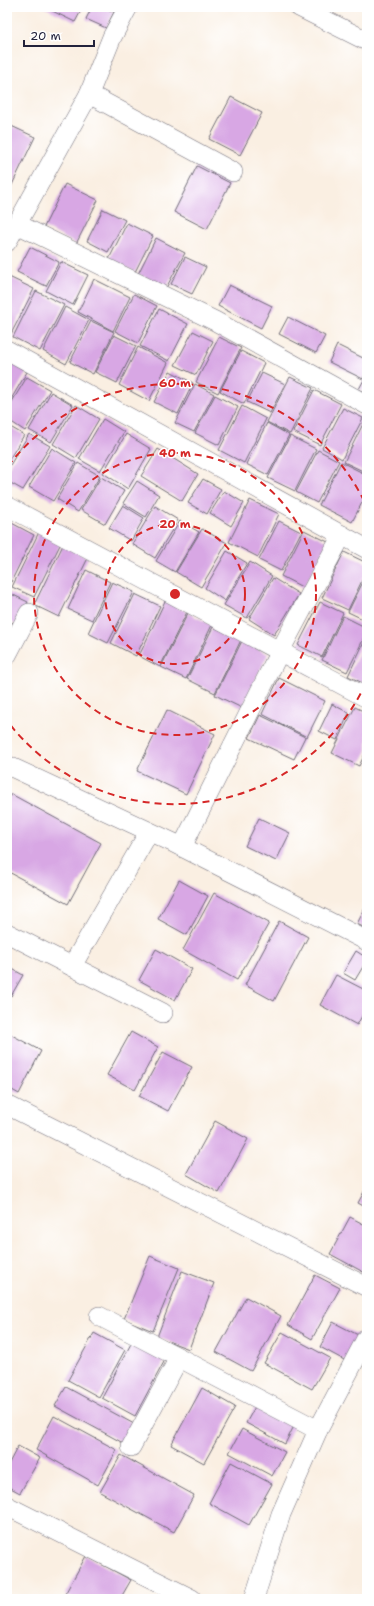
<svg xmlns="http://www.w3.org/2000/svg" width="374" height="1606" viewBox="0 0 374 1606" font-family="'Shantell Sans',sans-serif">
<rect width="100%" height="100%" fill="#fff"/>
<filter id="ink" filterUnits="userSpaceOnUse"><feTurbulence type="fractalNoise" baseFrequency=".025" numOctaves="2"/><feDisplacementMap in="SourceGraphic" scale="8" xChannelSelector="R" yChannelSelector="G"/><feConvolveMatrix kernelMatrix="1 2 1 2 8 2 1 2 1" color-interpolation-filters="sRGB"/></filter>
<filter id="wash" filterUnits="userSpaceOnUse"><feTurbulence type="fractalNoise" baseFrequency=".012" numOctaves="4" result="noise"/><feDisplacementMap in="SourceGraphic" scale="16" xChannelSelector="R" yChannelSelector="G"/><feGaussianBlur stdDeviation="0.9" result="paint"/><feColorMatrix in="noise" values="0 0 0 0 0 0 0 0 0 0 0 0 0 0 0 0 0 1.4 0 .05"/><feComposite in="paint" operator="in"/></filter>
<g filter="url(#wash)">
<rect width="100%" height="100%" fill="#faefe2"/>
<g id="blocks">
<g fill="#d8a7e4">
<path d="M44,7h39l-8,15z"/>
<path d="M92,7h11l11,5 -8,16 -20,-9z"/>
<path d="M231,97l31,16 -22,42 -31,-16z"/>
<path d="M7,124l28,13 -24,50 -4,-2z"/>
<path d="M197,166l33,17 -23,46 -33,-17z"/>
<path d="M65,184l33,16 -22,44 -32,-17z"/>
<path d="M103,209l22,11 -17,32 -21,-11z"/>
<path d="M127,223l26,13 -18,36 -26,-13z"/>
<path d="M156,238l29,15 -19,35 -28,-14z"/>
<path d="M30,247l29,15 -13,24 -29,-14z"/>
<path d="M185,257l21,10 -14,27 -21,-10z"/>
<path d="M61,262l27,13 -15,30 -27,-14z"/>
<path d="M7,276l27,13 -23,45 -4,-2z"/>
<path d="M94,279l36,18 -17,34 -35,-19z"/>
<path d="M229,285l43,21 -11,22 -43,-22z"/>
<path d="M36,291l28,14 -24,46 -27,-14z"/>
<path d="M134,294l23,12 -19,37 -23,-12z"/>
<path d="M65,307l24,13 -23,44 -23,-13z"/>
<path d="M159,309l29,15 -19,37 -29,-15z"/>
<path d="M288,317l37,19 -9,17 -37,-19z"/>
<path d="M91,321l23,11 -21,42 -23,-12z"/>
<path d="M193,331l20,10 -17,34 -21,-10z"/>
<path d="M114,335l22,11 -19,37 -22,-11z"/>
<path d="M219,337l22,11 -23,45 -22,-11z"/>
<path d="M337,345l30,15v11l-4,8 -34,-17z"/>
<path d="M138,347l30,16 -19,38 -30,-16z"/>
<path d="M241,351l23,12 -20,41 -24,-13z"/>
<path d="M7,360l20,12 -20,34z"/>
<path d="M170,371l23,12 -15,31 -24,-12z"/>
<path d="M262,373l23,11 -15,29 -23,-11z"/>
<path d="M367,374v19l-8,-4z"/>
<path d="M27,377l23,13 -25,41 -18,-12v-9z"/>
<path d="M290,377l23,11 -23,46 -23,-12z"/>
<path d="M195,384l19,10 -20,38 -19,-9z"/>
<path d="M314,390l27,14 -21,41 -27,-13z"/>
<path d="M51,392l22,13 -22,37 -22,-12z"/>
<path d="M215,395l23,12 -19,38 -24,-12z"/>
<path d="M76,405l23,14 -23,39 -23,-14z"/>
<path d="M242,406l24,13 -22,44 -25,-13z"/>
<path d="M343,408l20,10 -21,41 -20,-11z"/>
<path d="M367,416v57l-23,-11z"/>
<path d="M103,419l21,13 -24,39 -21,-12z"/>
<path d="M267,423l22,12 -21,40 -22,-11z"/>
<path d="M7,425l17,10 -17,28z"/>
<path d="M29,434l21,12 -27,44 -16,-9v-11z"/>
<path d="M126,434l25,15 -23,40 -25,-16z"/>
<path d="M290,436l26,13 -21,42 -27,-13z"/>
<path d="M52,448l24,15 -23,38 -24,-14z"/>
<path d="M158,449l40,25 -16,27 -41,-25z"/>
<path d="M318,450l21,11 -22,42 -21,-11z"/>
<path d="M341,462l26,13v18l-15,29 -33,-17z"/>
<path d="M78,463l22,13 -22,36 -21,-13z"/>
<path d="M101,477l23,14 -19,33 -24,-14z"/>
<path d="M203,479l18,10 -14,25 -19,-11z"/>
<path d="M137,481l22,14 -13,22 -23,-14z"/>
<path d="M224,491l20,12 -13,23 -21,-13z"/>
<path d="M250,500l29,14 -21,43 -29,-15z"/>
<path d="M123,505l21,13 -13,23 -22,-13z"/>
<path d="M155,506l23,14 -23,38 -23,-14z"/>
<path d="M8,521l26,14 -23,47 -4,-2z"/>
<path d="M180,521l19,11 -24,40 -19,-11z"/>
<path d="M279,521l22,11 -20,39 -22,-11z"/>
<path d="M202,529l25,14 -26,44 -25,-15z"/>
<path d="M304,530l24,12 -24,46 -23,-12z"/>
<path d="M39,532l22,11 -27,54 -22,-10z"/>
<path d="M63,545l25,13 -29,59 -25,-12z"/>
<path d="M227,551l20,12 -22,38 -20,-13z"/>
<path d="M344,552l23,11v7l-19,40 -26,-12z"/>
<path d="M250,562l22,14 -25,42 -23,-13z"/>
<path d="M86,570l24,12 -18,38 -24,-11z"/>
<path d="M367,574v47l-19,-9z"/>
<path d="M273,578l26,16 -25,41 -25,-16z"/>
<path d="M112,582l22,10 -26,51 -20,-10z"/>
<path d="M7,592l21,10 -11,23 -10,-5z"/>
<path d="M135,594l25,12 -24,50 -25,-13z"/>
<path d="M165,601l22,11 -27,55 -21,-11z"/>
<path d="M320,602l23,11 -21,44 -24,-12z"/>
<path d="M188,613l24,12 -26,54 -25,-12z"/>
<path d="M343,616l24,12v4l-20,40 -25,-12z"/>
<path d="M213,627l28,13 -26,53 -28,-14z"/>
<path d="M367,636v49l-19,-9z"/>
<path d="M242,641l26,13 -26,54 -27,-13z"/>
<path d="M279,678l46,23 -18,36 -45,-23z"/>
<path d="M332,704l17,9 -12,27 -18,-9z"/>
<path d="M355,707l12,6v37l-8,16 -27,-13z"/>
<path d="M167,710l48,24 -29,60 -49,-23z"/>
<path d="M260,715l45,22 -11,22 -45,-21z"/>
<path d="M11,794l90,49 -33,61 -61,-33v-69z"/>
<path d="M259,818l31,15 -14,28 -31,-15z"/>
<path d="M179,880l29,16 -21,39 -29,-16z"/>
<path d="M214,893l55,30 -32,57 -54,-30z"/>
<path d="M367,904v25l-10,-5z"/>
<path d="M279,921l29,16 -34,64 -29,-16z"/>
<path d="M156,949l36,20 -17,31 -36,-20z"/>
<path d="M356,951l11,7v2l-12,20 -12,-7z"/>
<path d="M7,966l16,9 -12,21 -4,-2z"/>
<path d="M336,975l31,16v16l-10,18 -37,-20z"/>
<path d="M131,1032l27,15 -23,43 -28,-15z"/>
<path d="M10,1034l31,17 -22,43 -12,-7v-47z"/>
<path d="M163,1052l29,15 -24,44 -29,-15z"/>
<path d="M215,1121l33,18 -29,54 -33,-19z"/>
<path d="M367,1186v22l-9,-5z"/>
<path d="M350,1217l17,9v48l-37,-20z"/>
<path d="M150,1256l29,12 -26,63 -29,-12z"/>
<path d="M182,1271l32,12 -25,66 -32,-12z"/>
<path d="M315,1275l25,13 -28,51 -24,-14z"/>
<path d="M246,1297l35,19 -30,55 -35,-19z"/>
<path d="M333,1322l27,14 -14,25 -26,-14z"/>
<path d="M282,1332l48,26 -18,31 -48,-26z"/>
<path d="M94,1333l31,17 -26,47 -31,-17z"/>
<path d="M133,1340l33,18 -31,58 -33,-18z"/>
<path d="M66,1387l68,37 -11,19 -68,-37z"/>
<path d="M202,1388l33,19 -31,56 -33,-18z"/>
<path d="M256,1405l38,21 -9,18 -39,-21z"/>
<path d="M54,1416l63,34 -19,35 -62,-35z"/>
<path d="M242,1429l43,23 -13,24 -43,-23z"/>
<path d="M18,1446l22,12 -20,35 -13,-7v-19z"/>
<path d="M121,1455l73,40 -20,37 -74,-40z"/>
<path d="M231,1462l41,22 -23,41 -40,-22z"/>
<path d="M86,1556l45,24 -11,19h-45l-10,-5z"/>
</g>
</g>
</g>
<g filter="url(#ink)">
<use href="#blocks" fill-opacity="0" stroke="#6e6a75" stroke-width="1"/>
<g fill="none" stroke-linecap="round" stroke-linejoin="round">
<g stroke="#6e6a75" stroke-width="20">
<g id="minor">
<path d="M299,7l68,34"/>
<path d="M89,94l144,78"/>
<path d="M17,224l198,97 152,84"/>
<path d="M7,242l82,-148 23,-57 16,-30"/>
<path d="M7,350l360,199"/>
<path d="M7,506l360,192"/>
<path d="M7,655l22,-42"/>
<path d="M7,765l167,78 193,98"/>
<path d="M182,847l98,-196 62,-116"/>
<path d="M7,933l156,80"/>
<path d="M72,966l77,-134"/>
<path d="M7,1105l360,182"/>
<path d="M99,1316l219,114"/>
<path d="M131,1447l48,-89"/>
<path d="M7,1506l185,93"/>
<path d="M254,1599l27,-85 37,-84 49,-93"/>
</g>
</g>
<use href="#minor" stroke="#fff" stroke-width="19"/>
</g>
</g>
<g fill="none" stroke="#d62828" stroke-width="2" stroke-dasharray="7 5">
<circle cx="175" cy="594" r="70"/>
<circle cx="175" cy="594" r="141"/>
<path d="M366 683A211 211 0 0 1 8 722M8 466A211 211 0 0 1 366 505"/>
</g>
<circle cx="175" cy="594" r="6" fill="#d62828" stroke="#fff" stroke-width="2"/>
<g font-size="12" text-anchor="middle" font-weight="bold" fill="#d62828" stroke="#fff" stroke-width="3" stroke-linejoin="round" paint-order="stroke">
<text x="175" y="387">60 m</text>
<text x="175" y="457">40 m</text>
<text x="175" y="528">20 m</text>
</g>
<rect width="374" height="1606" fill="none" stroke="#fff" stroke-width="24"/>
<path d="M24 40v6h70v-6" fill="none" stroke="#22223b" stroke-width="2"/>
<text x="30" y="40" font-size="12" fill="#22223b" stroke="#ffffff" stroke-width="3" paint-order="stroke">20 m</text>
</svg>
